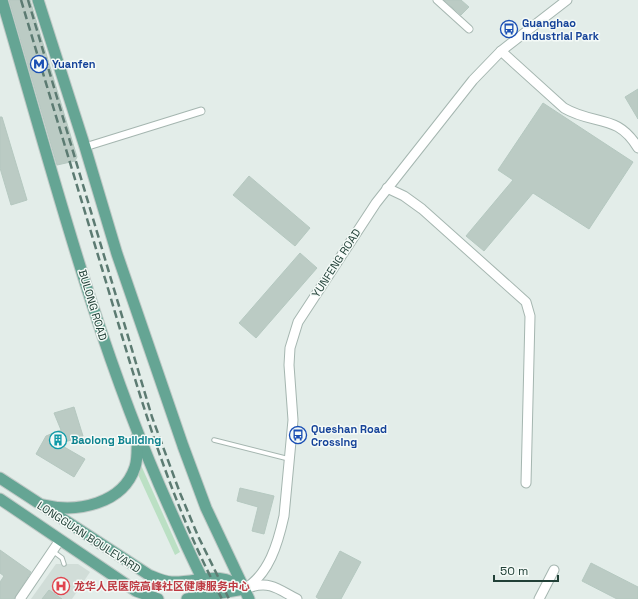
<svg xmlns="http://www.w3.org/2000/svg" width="638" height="599" viewBox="0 0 638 599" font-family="'Space Grotesk','Noto Sans SC',sans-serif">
<rect width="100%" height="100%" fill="#e3ede9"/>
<path fill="#d1ddd8" d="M56,564h22l12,8 -18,27h-41z"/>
<path fill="#bbe0c4" d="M140,463l40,89 -5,3 -39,-85z"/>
<g fill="#bbcbc4" stroke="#b5c8c0">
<path d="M9,0h21l47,157 -2,4 -18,4z"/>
<path d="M444,0h17l8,7 -8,8z"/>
<path d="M638,89v30l-13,-22z"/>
<path d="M543,103l90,59 -44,67 -56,-36 -49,58 -18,-15 47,-56 -15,-10z"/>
<path d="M0,117h2l25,83 -16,5 -11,-37z"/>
<path d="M249,176l61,52 -15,18 -62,-51z"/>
<path d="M300,253l17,15 -61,70 -17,-15z"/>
<path d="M74,407l9,29 -24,8 26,15 -11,18 -38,-23 10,-18 15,-6 -7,-17z"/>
<path d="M240,488l34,8 -10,38 -12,-3 6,-24 -21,-6z"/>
<path d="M0,550l31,22 -17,27h-14v-17l4,-6 -4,-3z"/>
<path d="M340,551l21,11 -20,37h-22l-3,-2z"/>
<path d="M591,563l47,24v12h-21l-35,-18z"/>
<path d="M49,590l13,9h-20z"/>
</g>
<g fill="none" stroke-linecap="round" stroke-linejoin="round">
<g stroke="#a5b6b0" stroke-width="5.5">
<g id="service">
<path d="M214,440l75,19"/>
<path d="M54,552l8,6 2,6"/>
</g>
</g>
<g stroke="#a5b6b0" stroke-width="9">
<g id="minor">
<path d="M437,0l32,29"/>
<path d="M85,147l116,-36"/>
</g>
</g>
<g stroke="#a5b6b0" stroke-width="11">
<g id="tertiary">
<path d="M501,51l63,57c31,18 53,5 74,40"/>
<path d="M387,188l17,8 18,13 104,93 4,14 -4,167"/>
<path d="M251,587c20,-6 28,3 46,12"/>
<path d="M244,589c25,-14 34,-46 40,-73l9,-96 -4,-55 1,-17 8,-26 78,-119 97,-123 28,-29 66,-51"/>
<path d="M20,599l40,-59"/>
<path d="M539,599l15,-29"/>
</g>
</g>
<g stroke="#c1cac7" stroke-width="13">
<g id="primary">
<path d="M2,0c50,170 94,344 167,507 14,31 27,62 44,92"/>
<path d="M38,0l47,147 32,107 66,192 23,62 43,91"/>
<path d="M0,478l149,97c7,3 15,7 23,7 28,1 46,-13 72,7"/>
<path d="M0,499l136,92 22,8"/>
<path d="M44,505c33,8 79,-1 91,-38 3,-9 2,-20 2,-30"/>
<path d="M187,599l57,-10"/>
</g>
</g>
<use href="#service" stroke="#fff" stroke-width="3.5"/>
<use href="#minor" stroke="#fff" stroke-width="7"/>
<use href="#tertiary" stroke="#fff" stroke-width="9"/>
<use href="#primary" stroke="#65a594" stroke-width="11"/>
<g stroke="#5c7b72" stroke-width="2.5" stroke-dasharray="8 4" stroke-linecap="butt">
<path d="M21,0c29,97 59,195 88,292 31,105 61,210 113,307"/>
<path d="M28,0l124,417 28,76 18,43 31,63"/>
</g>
</g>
<defs>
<g id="bus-ring" transform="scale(0.9)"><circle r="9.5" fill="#f4faf7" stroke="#1a4fb4" stroke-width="1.5"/><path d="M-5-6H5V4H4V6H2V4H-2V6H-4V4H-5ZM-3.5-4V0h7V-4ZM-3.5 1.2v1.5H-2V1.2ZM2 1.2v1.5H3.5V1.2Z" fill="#1a4fb4"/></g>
<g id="metro-ring" transform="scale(0.9)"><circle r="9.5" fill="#f4faf7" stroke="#1a4fb4" stroke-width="1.5"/><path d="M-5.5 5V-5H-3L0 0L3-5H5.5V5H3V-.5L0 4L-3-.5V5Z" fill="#1a4fb4"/></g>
<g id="building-ring" transform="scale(0.9)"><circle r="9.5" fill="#f4faf7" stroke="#0f9aa8" stroke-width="1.5"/><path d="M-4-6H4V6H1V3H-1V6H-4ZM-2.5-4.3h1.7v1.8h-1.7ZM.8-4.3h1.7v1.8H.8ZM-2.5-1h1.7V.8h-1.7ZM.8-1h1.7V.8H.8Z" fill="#0f9aa8"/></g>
<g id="hospital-ring" transform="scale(0.9)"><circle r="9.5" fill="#f4faf7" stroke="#e0444e" stroke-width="1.5"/><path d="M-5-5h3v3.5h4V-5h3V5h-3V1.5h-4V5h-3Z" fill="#e0444e"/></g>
</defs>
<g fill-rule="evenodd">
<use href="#bus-ring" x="509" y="29"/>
<use href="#metro-ring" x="39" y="64"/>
<use href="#bus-ring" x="298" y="435"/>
<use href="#building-ring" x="58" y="440"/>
<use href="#hospital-ring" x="61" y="586"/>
</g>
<g text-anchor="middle" stroke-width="3" stroke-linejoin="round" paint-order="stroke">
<g font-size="11" font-weight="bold" fill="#164399" stroke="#f4faf7" text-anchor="start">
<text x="522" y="27">Guanghao<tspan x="522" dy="13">Industrial Park</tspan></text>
<text x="52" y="68">Yuanfen</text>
<text x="311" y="433">Queshan Road<tspan x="311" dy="13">Crossing</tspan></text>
</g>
<g font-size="11" fill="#214037" stroke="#f4faf7">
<text transform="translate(336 263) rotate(-57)" y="4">YUNFENG ROAD</text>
<text transform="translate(93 305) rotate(73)" y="4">BULONG ROAD</text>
<text transform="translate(89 537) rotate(33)" y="4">LONGGUAN BOULEVARD</text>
</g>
<g font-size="11" font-weight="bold" fill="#0d838f" stroke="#f4faf7" text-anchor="start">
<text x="71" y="444">Baolong Building</text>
</g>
<g font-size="11" font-weight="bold" fill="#be3a42" stroke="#f4faf7" text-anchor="start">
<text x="74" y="590">龙华人民医院高峰社区健康服务中心</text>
</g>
</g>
<path d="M494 575v6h64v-6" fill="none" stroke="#214037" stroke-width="2"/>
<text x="500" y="575" font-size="12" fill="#214037" stroke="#f4faf7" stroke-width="3" paint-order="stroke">50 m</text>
</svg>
